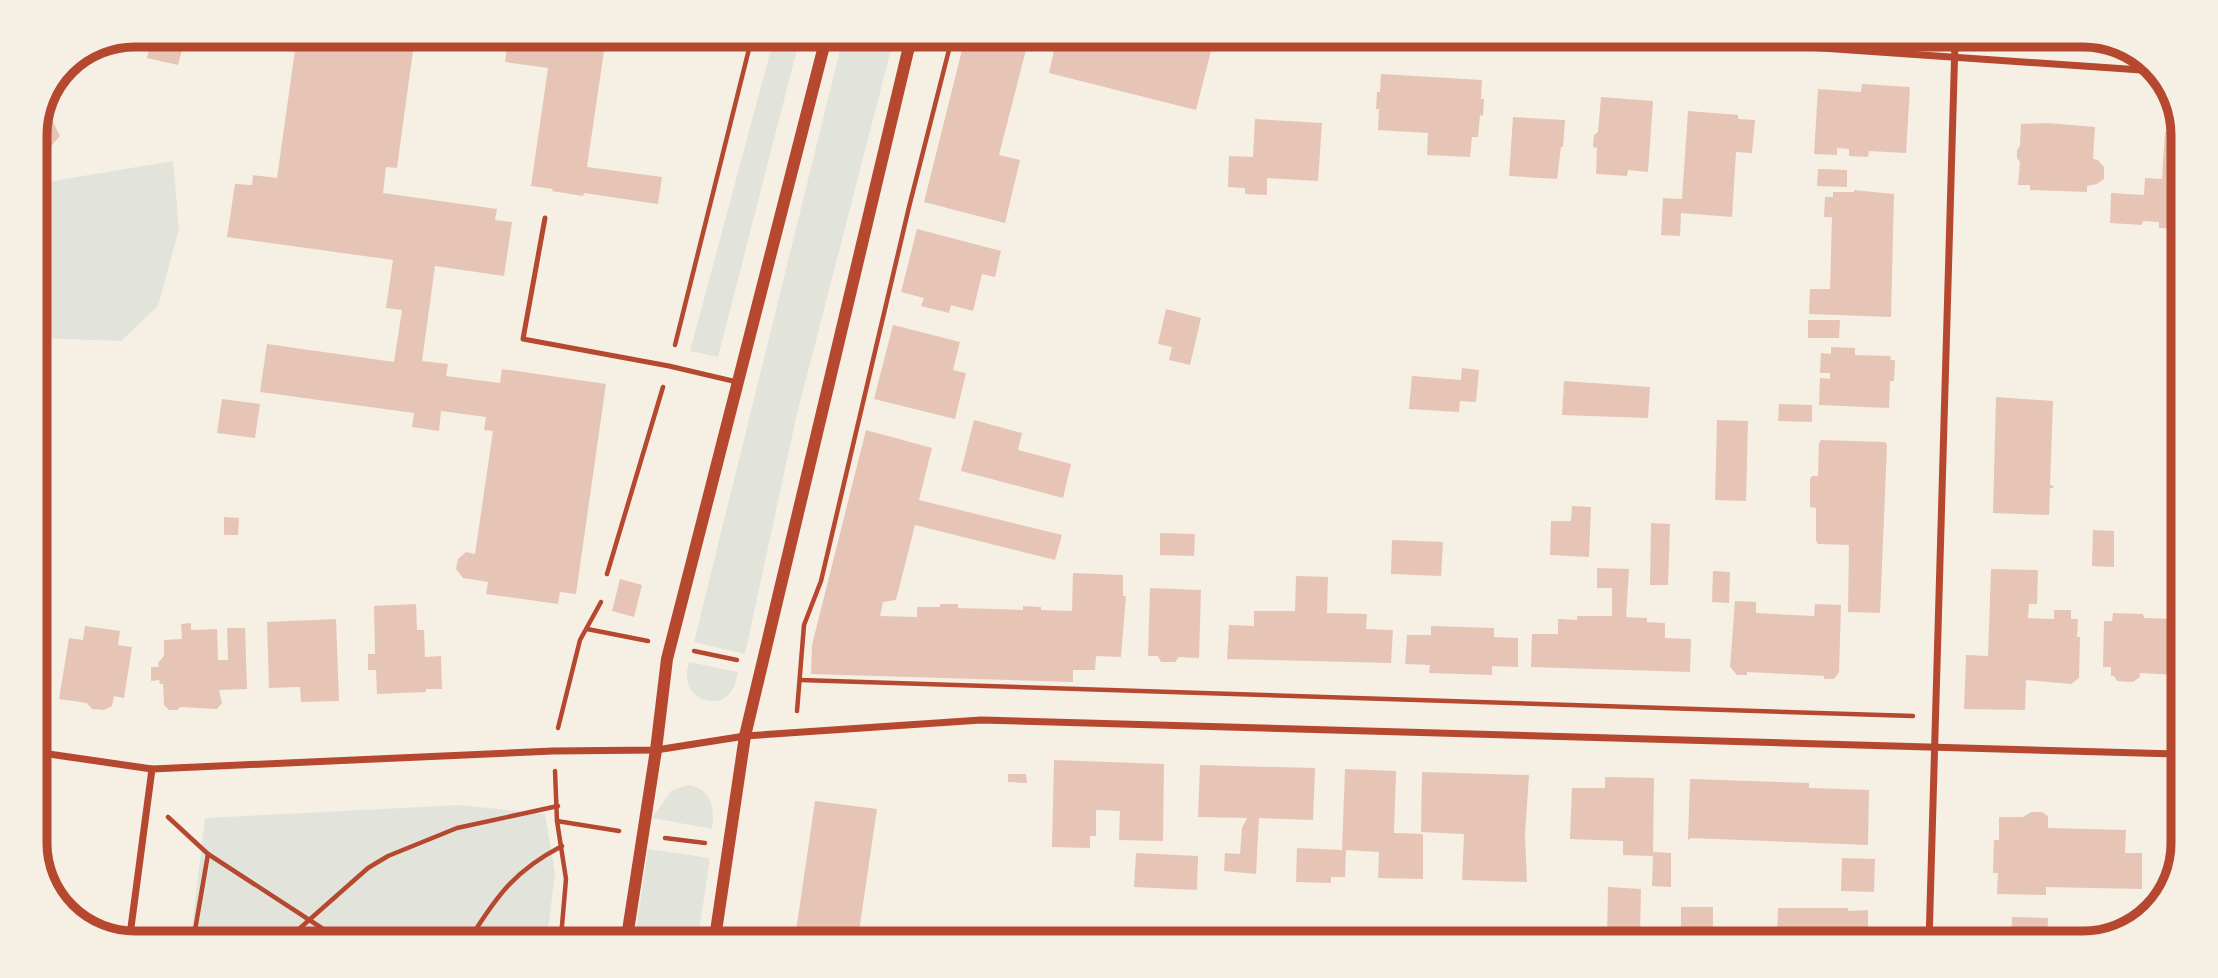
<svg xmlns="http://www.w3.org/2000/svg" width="2218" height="978" viewBox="0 0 2218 978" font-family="'DejaVu Sans',sans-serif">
<rect width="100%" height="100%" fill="#f6efe4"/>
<g fill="#e2e4dc">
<path d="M774,38h26l-82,319 -28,-6z"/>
<path d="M843,38h51l-98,380 -51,236 -51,-12z"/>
<path d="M173,161l6,68 -21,77 -37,35 -86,-3v-154z"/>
<path d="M689,662l49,10c-2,9 -4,19 -12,25 -15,11 -37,-1 -39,-18 -1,-6 1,-12 2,-17z"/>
<path d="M688,785c24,4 27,23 24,44l-60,-11 19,-27z"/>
<path d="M460,805l85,9 10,59 -8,64 -356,-1 14,-118z"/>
<path d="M648,849l62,9 -12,80 -63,-1z"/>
</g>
<g fill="#e6c5b7">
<path d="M152,35h34l-8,30 -31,-7z"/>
<path d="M297,36h118l-18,132 -11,-1 -3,26 114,16 -2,11 17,2 -8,54 -69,-10 -13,95 26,3 -2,12 54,7 2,-14 104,15 -30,210 -16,-2 -2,12 -72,-10 2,-12 -25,-4 -7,-9 2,-10 8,-7 9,2 18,-123 -9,-1 2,-13 -45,-6 -2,20 -27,-4 2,-14 -154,-21 7,-48 127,18 8,-52 -16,-2 7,-48 -166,-23 8,-53 17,1 1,-10 24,3z"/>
<path d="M509,36l97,1 -19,130 75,10 -4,27 -74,-11 -1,3 -31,-5 1,-2 -22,-3 17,-118 -43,-6z"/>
<path d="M965,38l218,1h31l-18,71 -147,-37 5,-23 -26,-8 -29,113 21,5 -15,63 -81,-21z"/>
<path d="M1381,74l101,6 -1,19h3l-1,17 -3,-1 -2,22h-6l-2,20 -43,-2 1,-22 -50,-3 1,-21h-3l1,-17h3z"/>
<path d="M1862,84l48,3 -4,66 -37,-2 -1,6 -19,-1v-7l-12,-1v7l-23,-1 4,-65 43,3z"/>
<path d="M1601,97l52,4 -5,71 -20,-2 -1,6 -31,-2 1,-27 -3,1 -1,-3 1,-10 4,-3z"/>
<path d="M46,107l14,29 -9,10 -2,10 -14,2v-29z"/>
<path d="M1688,111l50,4v4l17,1 -3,33 -16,-1 -4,65 -51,-4 -1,23 -19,-1 2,-37 19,1z"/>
<path d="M1513,117l52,3 -2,27h-2l-4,32 -48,-3z"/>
<path d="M1255,119l67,4 -4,58 -51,-3v17l-22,-1v-6l-17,-1 1,-31 24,1z"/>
<path d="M2047,123l48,4 -2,32 5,1 6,7v12l-7,5 -10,2v6l-57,-2v-5h-12l2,-23 -3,-4v-8l3,-4 1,-22z"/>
<path d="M2165,132l18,1 -1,96 -23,-1v-6l-16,-1 -1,4 -32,-2 1,-30 33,2 1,-17 17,1z"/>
<path d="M1818,169l29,1v17l-30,-1z"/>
<path d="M1854,190l40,4 -3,123 -82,-3 1,-25h20l2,-72h-8l1,-20h8v-5h21z"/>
<path d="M917,229l84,22 -6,26 -13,-3 -9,37 -22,-6 -2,8 -28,-7 3,-8 -23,-6z"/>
<path d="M1166,309l35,9 -11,47 -21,-5 3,-13 -14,-3z"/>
<path d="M1808,320h32l-1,18h-31z"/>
<path d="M893,325l67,17 -7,28 13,3 -11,46 -81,-20z"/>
<path d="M1831,347l24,1v7l36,1 -1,4h5l-1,21h-4l-1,27 -70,-3 1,-27 10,1v-6h-10l1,-20 10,1z"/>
<path d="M1462,368l17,2 -3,32 -16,-1 -1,11 -50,-3 3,-33 49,4z"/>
<path d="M1564,381l86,6 -2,31 -86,-3z"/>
<path d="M1996,397l57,4 -3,84 4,1 -1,2h-3l-1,27 -56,-2z"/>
<path d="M222,399l38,5 -5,34 -38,-5z"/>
<path d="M1779,404l33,1v17l-34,-1z"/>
<path d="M974,420l48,13 -4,17 53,14 -8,34 -102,-27z"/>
<path d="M1717,420l31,1 -2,80 -31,-1z"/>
<path d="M866,430l66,18 -13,52 143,35 -7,25 -140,-35 -19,75 -13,2 -3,14 37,1v-10h23v-3h18v4l65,2v-4l18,1v3l31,1 1,-38 50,2v21h3l-5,61 -25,-1 -1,14h-22v12l-262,-8 1,-29z"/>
<path d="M1821,440l64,2 2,3 -7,168 -32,-1 1,-67 -31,-1 -2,-3v-33l-6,-1v-28l2,-3h6l1,-33z"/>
<path d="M1572,506l19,1 -2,50 -39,-2 1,-34h20z"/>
<path d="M224,517l15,1 -1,17h-14z"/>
<path d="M1651,523l19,1 -2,61h-18z"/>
<path d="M2093,530l21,1v36l-22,-1z"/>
<path d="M1160,533l35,1 -1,22 -34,-1z"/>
<path d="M1392,540l51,2 -2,34 -50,-2z"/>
<path d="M1597,568l32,1 -3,48 21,1v4l18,1v15l26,1 -1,33 -159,-5 1,-33h26v-15l19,1v-4h35v-28h-15z"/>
<path d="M1991,569l47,1 -1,34h-8l-1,14 26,1v-9h17v9h7l-1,18h3l-1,41 -8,6 -45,-4 -1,30 -61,-1 2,-54 22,1z"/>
<path d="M1713,571l17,1 -1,31 -17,-1z"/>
<path d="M1296,576l32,1 -1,36 40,1 -1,15 27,1 -2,33 -164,-4 2,-34 25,1v-15h41z"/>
<path d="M620,579l22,6 -8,32 -22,-6z"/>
<path d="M1150,588l51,2 -2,68 -20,-1 -4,5h-14l-3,-6h-10z"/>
<path d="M1735,601l21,1v11l58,3 1,-12 26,1 -2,67 -5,7h-10v-3l-77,-4v3h-10l-7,-8z"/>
<path d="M416,604l1,26h7l1,27 16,-1 1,33h-16v3l-49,2 -1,-24h-8v-16h7l-1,-48z"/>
<path d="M2113,613l30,1 1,4 34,1 -1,56 -37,-2v4l-7,5 -16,-1 -3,-5h-3v-9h-8l1,-46h8z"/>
<path d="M336,619l3,82 -38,1 -1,-15 -31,1 -2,-66z"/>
<path d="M191,623v7l26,-1 1,31h10l-1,-32h18l2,61 -28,1 3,13 -5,6 -37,-2 -3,3h-8l-5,-5 -1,-21h-3l-1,-4 -8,1v-14h8l-1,-4 6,-7v-16l18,-1 -1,-15z"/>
<path d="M85,626l35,5 -2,14 14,2 -8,51 -10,-2 -2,10 -8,4 -12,-1 -5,-6 -28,-4 10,-61 14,2z"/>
<path d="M1431,626l63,2v9l24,1v29l-26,-1v9l-63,-2 1,-8 -25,-1 2,-29h24z"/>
<path d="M1054,760l110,4 -1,77 -44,-1 1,-29 -24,-1v26h-6v12l-38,-1z"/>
<path d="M1200,765l115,3 -2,52 -54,-2 -3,56 -32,-3 1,-18 15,1 2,-26 5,-10 -49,-1z"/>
<path d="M1345,769l51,2 -2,62 29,1v45l-45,-1 1,-26 -33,-2 -1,27h-14v6l-35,-1 1,-34 45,2z"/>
<path d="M1422,772l107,3 -4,60 2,47 -65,-2 2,-46 -43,-2z"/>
<path d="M1008,774h18l1,9 -19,-1z"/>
<path d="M1605,777l49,1 -1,74 18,1v34l-19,-1 1,-30 -30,-1v-14l-53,-2 2,-51h33z"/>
<path d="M1690,779l119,4v5l60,2 -1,55 -177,-7 -3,2z"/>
<path d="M815,801l62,8 -19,129h-63z"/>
<path d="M36,809l6,1 5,6 -4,8 -5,33 -3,-8z"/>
<path d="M2031,812h11l6,4v12l78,2 -1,23h17v36l-96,-2v8l-49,-1 1,-21h-5l1,-33h5v-23h24z"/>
<path d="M1136,853l62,3 -1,34 -63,-3z"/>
<path d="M1842,858l33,1 -1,33 -33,-1z"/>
<path d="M1608,887l33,2 -1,48 -33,-1z"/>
<path d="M1681,907h32v32l-32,-1z"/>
<path d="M1778,908h70v3l20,-1v17h16v15h-107z"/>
<path d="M2012,917l36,1 -1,25h-36z"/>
</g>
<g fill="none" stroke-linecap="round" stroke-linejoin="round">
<g stroke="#b5482f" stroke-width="4.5">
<path d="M675,345l77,-308"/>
<path d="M607,574l56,-187"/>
<path d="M587,629l61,12"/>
<path d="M694,651l43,9"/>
<path d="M800,680l1113,36"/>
<path d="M797,711l7,-86 17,-44 88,-374 43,-169"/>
<path d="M558,728l22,-88 21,-38"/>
<path d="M555,771l2,50 9,58 -5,58"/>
<path d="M168,817l40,37 126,82"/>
<path d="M557,821l62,10"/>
<path d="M665,838l40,5"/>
<path d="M194,936l14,-82"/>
<path d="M291,936l77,-68 20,-12 69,-28 101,-22"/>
<path d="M471,937c27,-43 45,-67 91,-91"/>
</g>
<path stroke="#b5482f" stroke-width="5" d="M545,218l-22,121 146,27 68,16"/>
<g stroke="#b5482f" stroke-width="7">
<path d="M1718,41l438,30"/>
<path d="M35,752l117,17 401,-18 103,-1 89,-14 236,-16 1195,34"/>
<path d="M130,935l22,-166"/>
<path d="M1929,942l26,-900"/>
</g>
<g stroke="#b5482f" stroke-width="12">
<path d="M627,937l29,-187 11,-91 159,-621"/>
<path d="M715,938l30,-202 166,-698"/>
</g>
</g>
<path d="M0 0H2218V978H0ZM135 47H2083A88 88 0 0 1 2171 135V843A88 88 0 0 1 2083 931H135A88 88 0 0 1 47 843V135A88 88 0 0 1 135 47Z" fill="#f6efe4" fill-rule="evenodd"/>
<path fill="none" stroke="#b5482f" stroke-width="9" d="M135 47H2083A88 88 0 0 1 2171 135V843A88 88 0 0 1 2083 931H135A88 88 0 0 1 47 843V135A88 88 0 0 1 135 47Z"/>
</svg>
